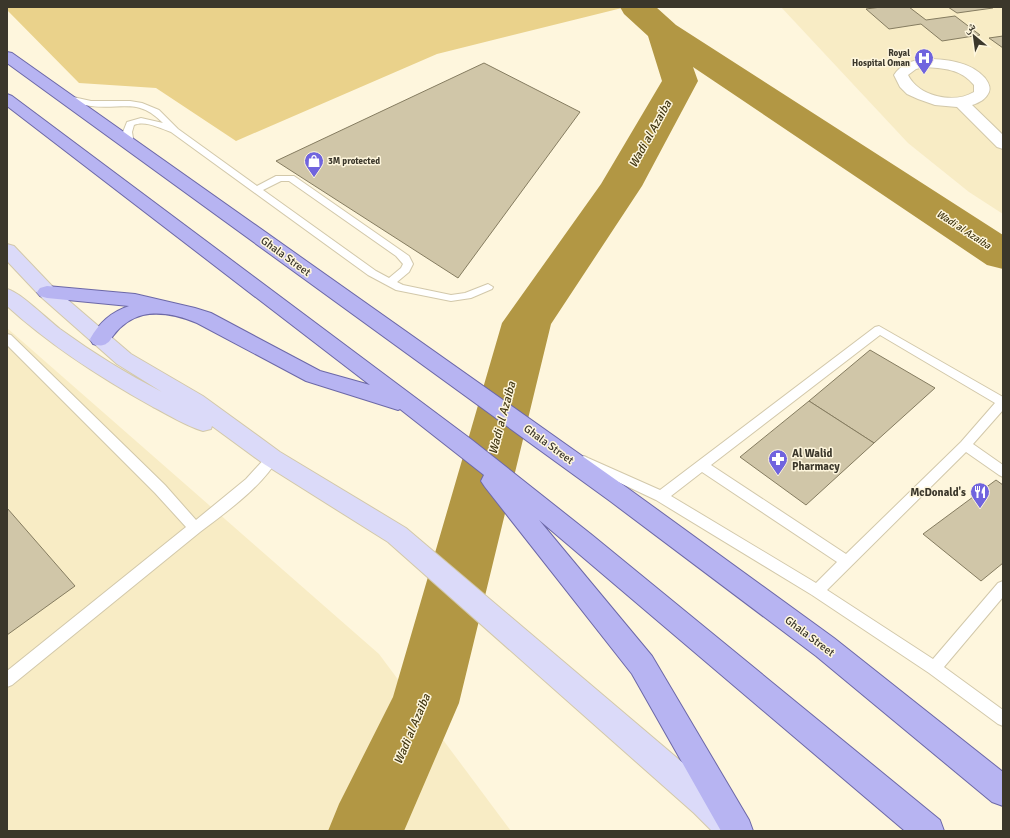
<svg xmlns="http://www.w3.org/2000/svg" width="1010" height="838" viewBox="0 0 1010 838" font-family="Signika,'Noto Naskh Arabic',sans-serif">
<rect width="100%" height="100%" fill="#fef6dd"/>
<g fill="#f8ecc5">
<path d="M781,7h222v207l-34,-22 -61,-49z"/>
<path d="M7,328l372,326 132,177h-504z"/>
</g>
<path fill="#ead28b" d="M7,7h619l-189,47 -201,87 -80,-53 -77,-5 -72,-73z"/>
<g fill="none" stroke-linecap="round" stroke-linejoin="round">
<path fill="#b29744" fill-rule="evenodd" d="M620,7h36l20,18 327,210v34l-16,-4 -294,-198 5,14 -56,105 -91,138 -92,379 -55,128h-76l11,-27 54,-107 109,-374 99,-139 61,-103 -14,-45 -24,-22z"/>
</g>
<g fill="#d0c6a8" stroke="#857c60">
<path d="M881,7h28l17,13 29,-4 25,19 -38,6 -21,-17 -32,5 -23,-20z"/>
<path d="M948,7h44l1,1 -36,5z"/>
<path d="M1003,36v12l-14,-10z"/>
<path d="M484,63l96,49 -122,166 -182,-117z"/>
<path d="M870,350l65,38 -61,55 -65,-42z"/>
<path d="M809,401l65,42 -68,62 -66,-48z"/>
<path d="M996,480l7,5v78l-22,18 -58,-47z"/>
<path d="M7,508l68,78 -68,49z"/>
</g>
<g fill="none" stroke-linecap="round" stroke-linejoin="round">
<g stroke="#d2c8aa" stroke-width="2">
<g id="lane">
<path d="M61,95h3l27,6h39l12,2 17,7 19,19 79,57 19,-10h18l115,80 4,8 -4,8 -12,10 6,3 48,10 14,-2 23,-9 5,3 -1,2 -21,9 -20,3 -55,-11 -28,-15 -197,-143c-11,-4 -26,-12 -37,-7l-2,7 2,12 -1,2h-6l-4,-14 4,-10 14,-4 22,5c-25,-26 -41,-13 -72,-17 -10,-1 -20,-5 -30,-7l-1,-2zM281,181h8l107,75 7,8 -2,4 -12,10 -13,-7 -113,-81z"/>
<path d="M879,326l124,71v13l-30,34 30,21v12l-4,-2 -33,-23 -139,138 106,69 65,-76 5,-2v16l-59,70 59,43v16l-5,-2 -69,-51 -117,-78 -156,-95 -76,-36 -2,-3 2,-3 4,-2 4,2 72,32 215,-163zM880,335l115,68 -34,39 -115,112 -135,-89zM702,472l135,90 -21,21 -145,-87z"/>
<path d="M7,334l4,1 154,150 31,35 50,-41 22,-24 4,-2 4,2 2,3c-15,28 -53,55 -78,74l-188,153 -5,2v-16l179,-144 -31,-34 -148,-148z"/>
</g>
</g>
<g stroke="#d2c8aa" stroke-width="2">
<path id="street" d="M924,59c21,0 46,2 61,19 3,4 6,9 4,14 -3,7 -10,11 -17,13l31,30v14l-6,-2 -40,-40 -22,-2 -17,-6 -11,-5 -7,-7 -6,-12c7,-11 17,-14 30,-16zM924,67c19,1 37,2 50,18v7c-20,12 -55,5 -66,-17l8,-6z"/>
</g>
<g stroke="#d2c8aa" stroke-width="2">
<path id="secondary" d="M7,244l7,2 40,42 77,66 72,42 77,56 126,76 310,263 28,29 4,11h-36l-18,-18 -306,-271 -124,-78 -52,-38 -1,3 -8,2c-17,-5 -34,-16 -50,-24 -52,-29 -102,-61 -146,-101v-17c13,3 40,30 53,40 33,24 67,45 102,63l-45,-28 -77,-68 -33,-35z"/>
</g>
<g stroke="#6c68a7" stroke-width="2">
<g id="primary">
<path d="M7,52l5,1 614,434 208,151 169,134v34l-11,-4 -176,-146 -206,-155 -603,-438z"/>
<path d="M7,94l5,2 460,344 120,95 348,285 4,11h-39l-366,-311 113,136 97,164 4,11h-32l-89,-157 -147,-187 -4,-6 3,-6 -84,-66 -2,1 -92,-29 -109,-58c-17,-7 -35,-12 -54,-8 -12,3 -23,11 -30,21 -2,2 -3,6 -6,7 -4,4 -10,2 -14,1l-3,-5c9,-16 21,-27 39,-33l-82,-8 -7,-2 -3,-4 3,-4 7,-2 88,8 60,14 16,5 109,58 50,14 -363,-279z"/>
</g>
</g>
<use href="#lane" fill="#fff" fill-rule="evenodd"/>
<use href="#street" fill="#fff" fill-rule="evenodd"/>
<use href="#secondary" fill="#dbdaf9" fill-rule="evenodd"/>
<use href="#primary" fill="#b7b4f2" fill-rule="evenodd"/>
</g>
<defs>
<g id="hospital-pin" transform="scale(1)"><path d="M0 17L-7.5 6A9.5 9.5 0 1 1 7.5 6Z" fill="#7064de" stroke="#fef6dd"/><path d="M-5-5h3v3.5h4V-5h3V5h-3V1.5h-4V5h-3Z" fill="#fff"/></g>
<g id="shop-pin" transform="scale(1)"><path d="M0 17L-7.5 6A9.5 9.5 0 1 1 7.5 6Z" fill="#7064de" stroke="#fef6dd"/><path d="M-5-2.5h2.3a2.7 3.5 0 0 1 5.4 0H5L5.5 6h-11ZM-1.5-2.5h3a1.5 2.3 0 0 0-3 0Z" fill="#fff"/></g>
<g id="pharmacy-pin" transform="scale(1)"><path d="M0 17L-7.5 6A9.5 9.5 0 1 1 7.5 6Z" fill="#7064de" stroke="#fef6dd"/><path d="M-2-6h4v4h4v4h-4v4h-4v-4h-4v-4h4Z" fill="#fff"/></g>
<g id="restaurant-pin" transform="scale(1)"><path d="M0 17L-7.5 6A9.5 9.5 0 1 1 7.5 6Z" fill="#7064de" stroke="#fef6dd"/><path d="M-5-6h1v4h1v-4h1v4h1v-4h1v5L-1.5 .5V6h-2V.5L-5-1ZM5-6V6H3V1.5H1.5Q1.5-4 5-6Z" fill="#fff"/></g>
</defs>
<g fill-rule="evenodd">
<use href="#hospital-pin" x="924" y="58"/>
<use href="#shop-pin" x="314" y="161"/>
<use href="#pharmacy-pin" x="778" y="459"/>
<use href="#restaurant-pin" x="980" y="492"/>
</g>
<g text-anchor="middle" stroke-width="3" stroke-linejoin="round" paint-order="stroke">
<g font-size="9" font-weight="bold" fill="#3b372b" stroke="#fef6dd" text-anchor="end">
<text x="910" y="56">Royal<tspan x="910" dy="10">Hospital Oman</tspan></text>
<text x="328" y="164" text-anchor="start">3M protected</text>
</g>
<g font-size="10" font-style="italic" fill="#423712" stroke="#fef6dd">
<text transform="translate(964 229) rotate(33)" y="4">Wadi al Azaiba</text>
</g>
<g font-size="11" fill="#3b372b" stroke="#fef6dd">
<text transform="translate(286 256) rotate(36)" y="4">Ghala Street</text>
<text transform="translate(549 444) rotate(36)" y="4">Ghala Street</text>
<text transform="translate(810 636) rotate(37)" y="4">Ghala Street</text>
</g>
<g font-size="11" font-weight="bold" fill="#3b372b" stroke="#fef6dd" text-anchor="start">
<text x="792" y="457">Al Walid<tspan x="792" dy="13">Pharmacy</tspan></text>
<text x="966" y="496" text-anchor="end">McDonald's</text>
</g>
<g font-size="12" font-style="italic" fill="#423712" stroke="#fef6dd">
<text transform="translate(650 134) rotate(-61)" y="4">Wadi al Azaiba</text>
<text transform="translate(502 418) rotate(-75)" y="4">Wadi al Azaiba</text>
<text transform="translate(412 729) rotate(-67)" y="4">Wadi al Azaiba</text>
</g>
</g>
<rect width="1010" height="838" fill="none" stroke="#3b372b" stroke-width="16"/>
<g transform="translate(974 36) rotate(331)" stroke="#fef6dd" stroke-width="3" paint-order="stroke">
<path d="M0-3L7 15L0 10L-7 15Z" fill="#3b372b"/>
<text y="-6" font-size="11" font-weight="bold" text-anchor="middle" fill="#3b372b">ش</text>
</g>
</svg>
